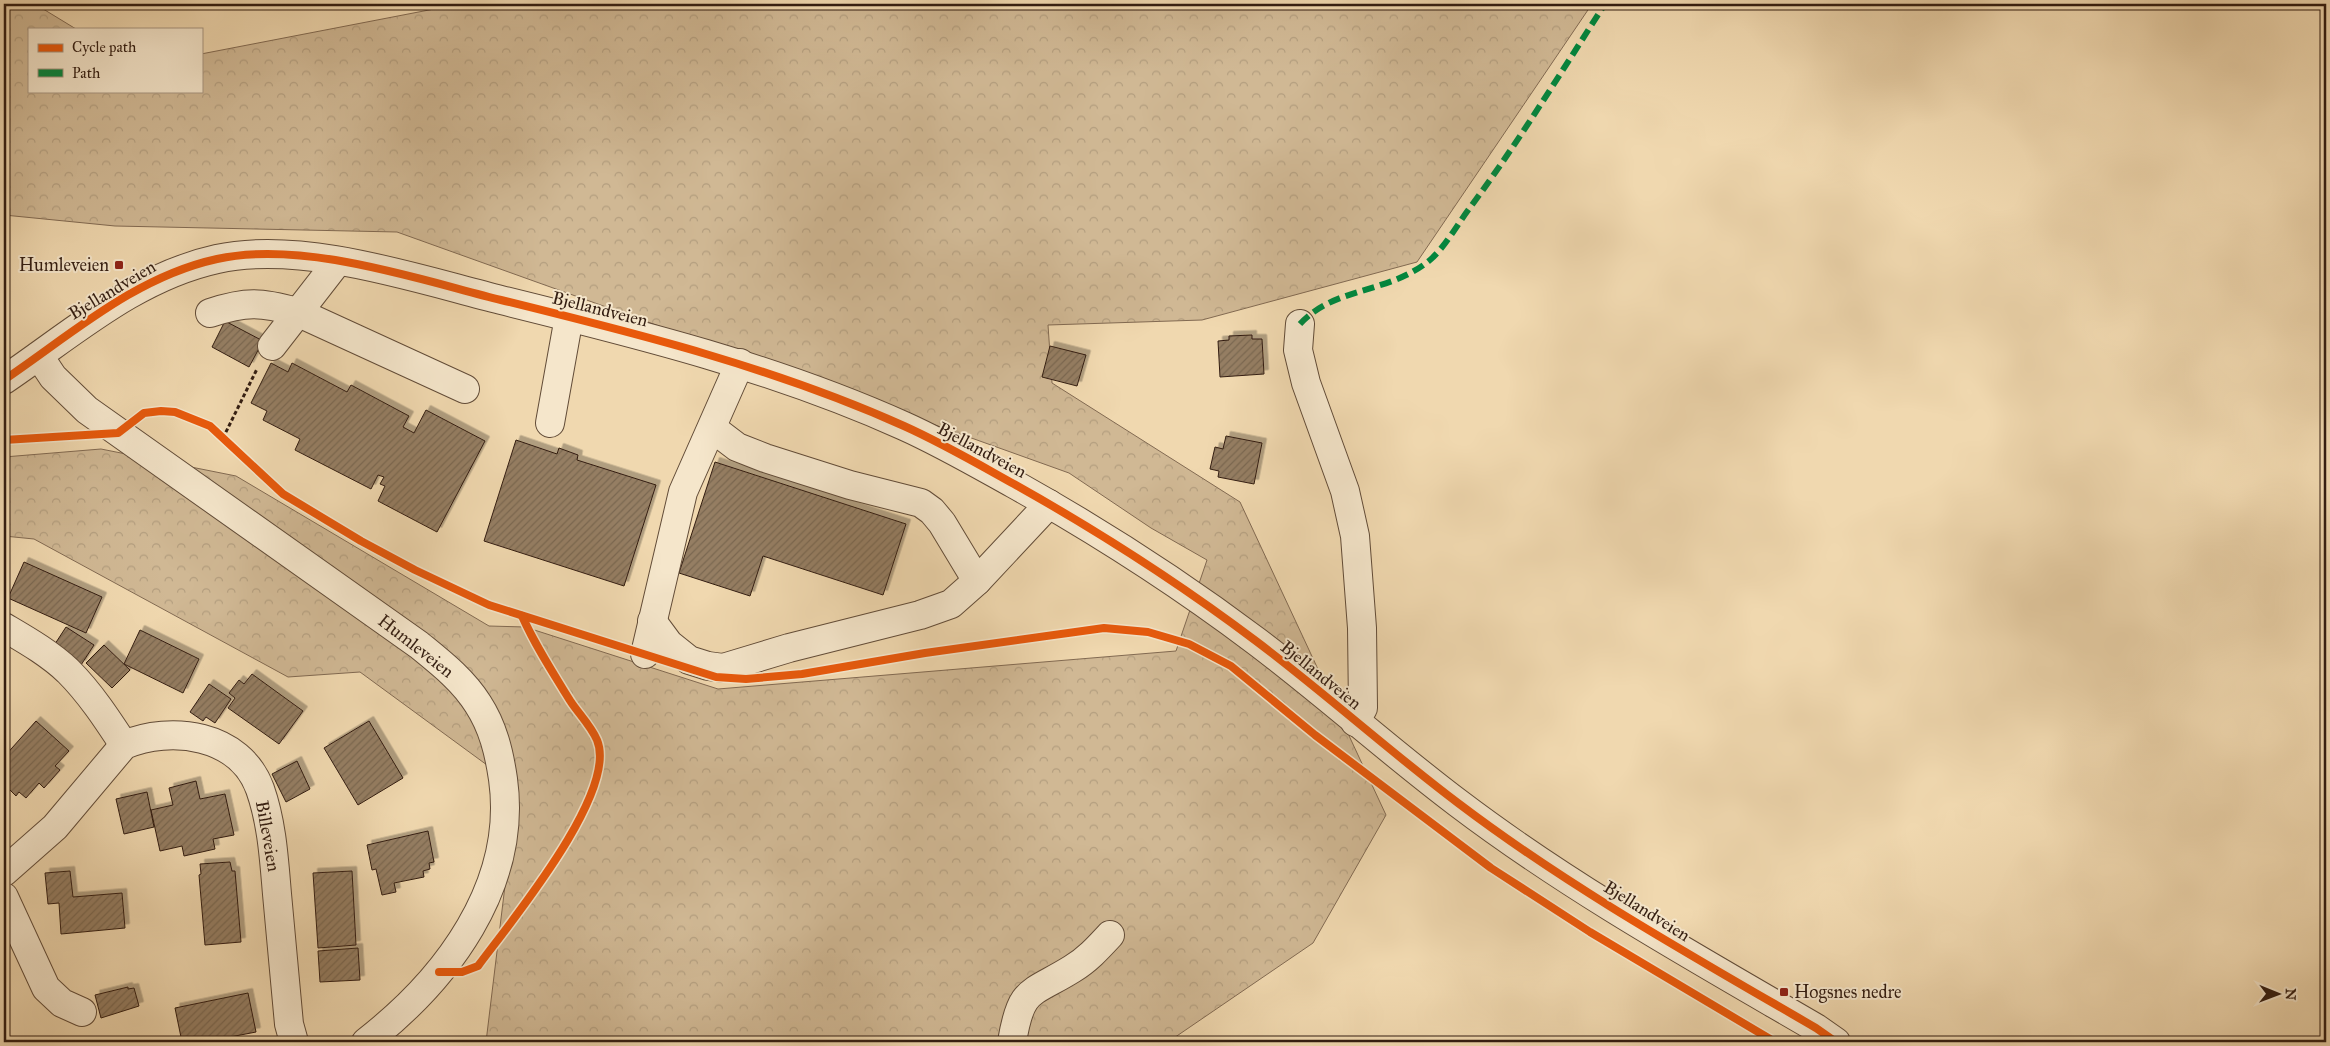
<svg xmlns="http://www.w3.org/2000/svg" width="2330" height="1046" viewBox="0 0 2330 1046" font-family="'IM FELL Great Primer',serif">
<defs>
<pattern id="forest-crowns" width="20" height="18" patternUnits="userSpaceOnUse" patternTransform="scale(1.25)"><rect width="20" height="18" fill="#d0b894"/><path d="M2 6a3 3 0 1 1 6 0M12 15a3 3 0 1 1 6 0" fill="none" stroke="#b39e7f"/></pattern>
<pattern id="building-hatch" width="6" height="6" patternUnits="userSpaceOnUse" patternTransform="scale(1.25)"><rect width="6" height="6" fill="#957e63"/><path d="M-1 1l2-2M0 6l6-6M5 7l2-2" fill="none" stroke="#7a6750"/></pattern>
<filter id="shadow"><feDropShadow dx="4.5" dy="-4.5" stdDeviation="0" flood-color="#0004"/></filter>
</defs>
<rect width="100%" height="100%" fill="#f0d8af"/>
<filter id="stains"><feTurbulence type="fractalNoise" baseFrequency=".004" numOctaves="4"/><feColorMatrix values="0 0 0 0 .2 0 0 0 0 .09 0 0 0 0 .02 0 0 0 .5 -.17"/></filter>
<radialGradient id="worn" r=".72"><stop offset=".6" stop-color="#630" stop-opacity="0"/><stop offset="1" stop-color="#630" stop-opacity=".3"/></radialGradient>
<path fill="url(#forest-crowns)" stroke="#826a52" d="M4,4h31l41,25h-47v62h172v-37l259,-50h1132l-175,258 -215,58 -154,5 4,58 188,119 146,313 -73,128 -145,99h-682l31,-255 -157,-115 -72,5 -254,-138 -30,-3v-79l97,-8 135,27 253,150 36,1 193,62 458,-38 31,-91 -56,-32 -82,-55 -672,-241 -282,-6 -111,-11z"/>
<g fill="url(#building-hatch)" stroke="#331d11" filter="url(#shadow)">
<path d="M225,321l38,20 -14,26 -37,-20z"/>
<path d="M1252,335v4h10l2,35 -44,3 -2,-36 11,-1v-4z"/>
<path d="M1050,346l36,9 -9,31 -35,-9z"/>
<path d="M271,363l17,9 4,-9 55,29 4,-7 58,31 -6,11 11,6 12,-23 59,31 -48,91 -59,-31 7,-15 -5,-2 4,-7 -6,-2 -7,14 -76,-39 5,-11 -37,-19 4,-9 -16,-8z"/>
<path d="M1226,436l36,7 -8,41 -36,-7 1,-6 -9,-2 5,-22 8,2z"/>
<path d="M516,440l41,14 2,-6 19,7 -1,5 79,25 -32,101 -140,-45z"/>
<path d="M715,462l191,62 -23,71 -120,-39 -13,40 -71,-23z"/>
<path d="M24,562l78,35 -16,36 -78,-35z"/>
<path d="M66,627l28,18 -13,20 -28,-18z"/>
<path d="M140,630l59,29 -16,34 -59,-29z"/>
<path d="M104,645l26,25 -18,18 -26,-25z"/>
<path d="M252,674l51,37 -24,33 -51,-36 7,-10 -6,-5 10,-13 5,4z"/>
<path d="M209,684l22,15 -16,24 -9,-6 -3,4 -13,-9z"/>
<path d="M36,721l33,30 -14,15 5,4 -16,18 -5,-5 -13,15 -7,-6 -3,4 -11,-11 3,-3 -4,-4v-21z"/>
<path d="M369,721l34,57 -45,27 -34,-57z"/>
<path d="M297,761l13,28 -24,13 -14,-28z"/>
<path d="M196,781l4,18 25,-5 9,41 -21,4 2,10 -31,7 -2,-10 -22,5 -9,-41 22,-5 -4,-17z"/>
<path d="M147,792l7,35 -30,7 -8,-35z"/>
<path d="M428,831l6,31 -5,1 1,6 -7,2 1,6 -30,6 2,9 -14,3 -6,-26 -4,1 -5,-25z"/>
<path d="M230,862l2,9h3l6,71 -36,3 -6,-70 2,-1 -1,-10z"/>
<path d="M70,871l3,26 49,-4 3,35 -64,6 -2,-31 -11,1 -3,-31z"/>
<path d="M352,871l4,74 -38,3 -5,-75z"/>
<path d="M358,948l2,32 -40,2 -2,-31z"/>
<path d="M128,987v2l6,-1 5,18 -38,12 -6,-23z"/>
<path d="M248,993l8,39 -52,10h-22l-7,-34z"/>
</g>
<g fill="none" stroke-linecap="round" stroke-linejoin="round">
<g stroke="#624c38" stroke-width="30">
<g id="minor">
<path d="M210,313c36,-12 51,-11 87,-1l168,77"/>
<path d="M1300,324l-2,26 8,33 39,108 10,45 7,92 1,80 -8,14"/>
<path d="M272,346l66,-85"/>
<path d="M39,356l14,21 34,33 332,235c22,18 44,35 59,59 15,23 21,48 25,75 15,107 -57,201 -137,263"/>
<path d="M4,380c68,-46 131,-103 213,-121 86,-19 200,20 284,41 138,34 274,68 403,126 38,17 74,38 110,58 84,47 165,99 242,157 69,52 133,110 202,162 112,85 236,154 358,225l20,14"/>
<path d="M550,423l19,-106"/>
<path d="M712,428l25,19 28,11 85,27 71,18 11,8 10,12 35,58"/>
<path d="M652,621l17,23 20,16 19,6 15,2 66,-20 131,-33 31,-11 26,-23 72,-77"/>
<path d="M4,627c22,13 45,26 64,44 22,22 39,48 56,74"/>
<path d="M645,654l38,-162 57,-129"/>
<path d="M4,872l51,-45 69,-82c47,-20 116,-11 136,44 12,34 14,70 17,105 4,43 8,86 12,130l5,18"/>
<path d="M4,897l42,91 16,15 20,9"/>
<path d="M1012,1042c9,-55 18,-47 60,-73 15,-9 26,-21 38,-34"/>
</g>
</g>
<path stroke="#331d11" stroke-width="3" stroke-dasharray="4 2.5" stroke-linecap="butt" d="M223,438l34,-69"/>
<use href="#minor" stroke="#f5e6cb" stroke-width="28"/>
<path stroke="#00873e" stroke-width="6" stroke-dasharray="12 6" stroke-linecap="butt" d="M1300,324c35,-38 89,-30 130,-64 15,-13 27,-35 39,-51 49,-66 92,-137 136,-205"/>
<g stroke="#f5e6cb" stroke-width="11">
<g id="cycleway">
<path d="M4,380c68,-46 131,-103 213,-121 86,-19 200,20 284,41 138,34 274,68 403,126 38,17 74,38 110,58 84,47 165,99 242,157 69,52 133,110 202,162 112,85 236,154 358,225l20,14"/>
<path d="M4,440l114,-7 26,-20 17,-2 14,1 35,14 73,68 78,47 54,29 74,35 227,72 30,2 56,-5 123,-21 179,-25 44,4 41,12 42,22 84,69 176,133 99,64 185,110"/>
<path d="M439,972h23l16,-6c31,-42 141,-174 119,-226 -6,-14 -18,-26 -26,-38 -18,-29 -35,-55 -49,-86"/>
</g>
</g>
<use href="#cycleway" stroke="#e8590c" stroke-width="8"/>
</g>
<g fill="#8f2418" stroke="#f5e6cb" stroke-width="2">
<rect x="114" y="260" width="10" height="10" rx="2.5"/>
<rect x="1779" y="987" width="10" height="10" rx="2.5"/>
</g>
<g text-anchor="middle" stroke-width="4" stroke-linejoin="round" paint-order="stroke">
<g font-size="18" fill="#331d11" stroke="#f5e6cb" text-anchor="end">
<text x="109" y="271">Humleveien</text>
<text x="1794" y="998" text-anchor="start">Hogsnes nedre</text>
</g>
<g font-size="18" fill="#331d11" stroke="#f5e6cb">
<text transform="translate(112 290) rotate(-31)" y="6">Bjellandveien</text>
<text transform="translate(600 309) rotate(14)" y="6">Bjellandveien</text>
<text transform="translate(982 450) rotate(28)" y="6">Bjellandveien</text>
<text transform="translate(416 646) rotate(38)" y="6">Humleveien</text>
<text transform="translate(1321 675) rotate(39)" y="6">Bjellandveien</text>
<text transform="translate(268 836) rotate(80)" y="6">Billeveien</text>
<text transform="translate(1647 911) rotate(32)" y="6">Bjellandveien</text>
</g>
</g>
<rect width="2330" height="1046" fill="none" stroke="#f0d8af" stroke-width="20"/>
<rect x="5" y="5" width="2320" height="1036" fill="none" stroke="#331d11" stroke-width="2.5"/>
<rect x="10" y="10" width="2310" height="1026" fill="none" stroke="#331d11"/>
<rect x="28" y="28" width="175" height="65" fill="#f5e6cb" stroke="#a79681"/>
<rect x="38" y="44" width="25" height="8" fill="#e8590c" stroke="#a79681"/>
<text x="72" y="52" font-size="15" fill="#331d11">Cycle path</text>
<rect x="38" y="69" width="25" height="8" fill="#00873e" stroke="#a79681"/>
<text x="72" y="78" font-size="15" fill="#331d11">Path</text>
<g transform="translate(2278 994) rotate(91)" stroke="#f5e6cb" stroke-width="4" paint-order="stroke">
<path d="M0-4L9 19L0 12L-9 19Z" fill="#331d11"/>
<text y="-8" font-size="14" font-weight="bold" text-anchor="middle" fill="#331d11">N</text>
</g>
<rect width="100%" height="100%" filter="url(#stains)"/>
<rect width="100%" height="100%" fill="url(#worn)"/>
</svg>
